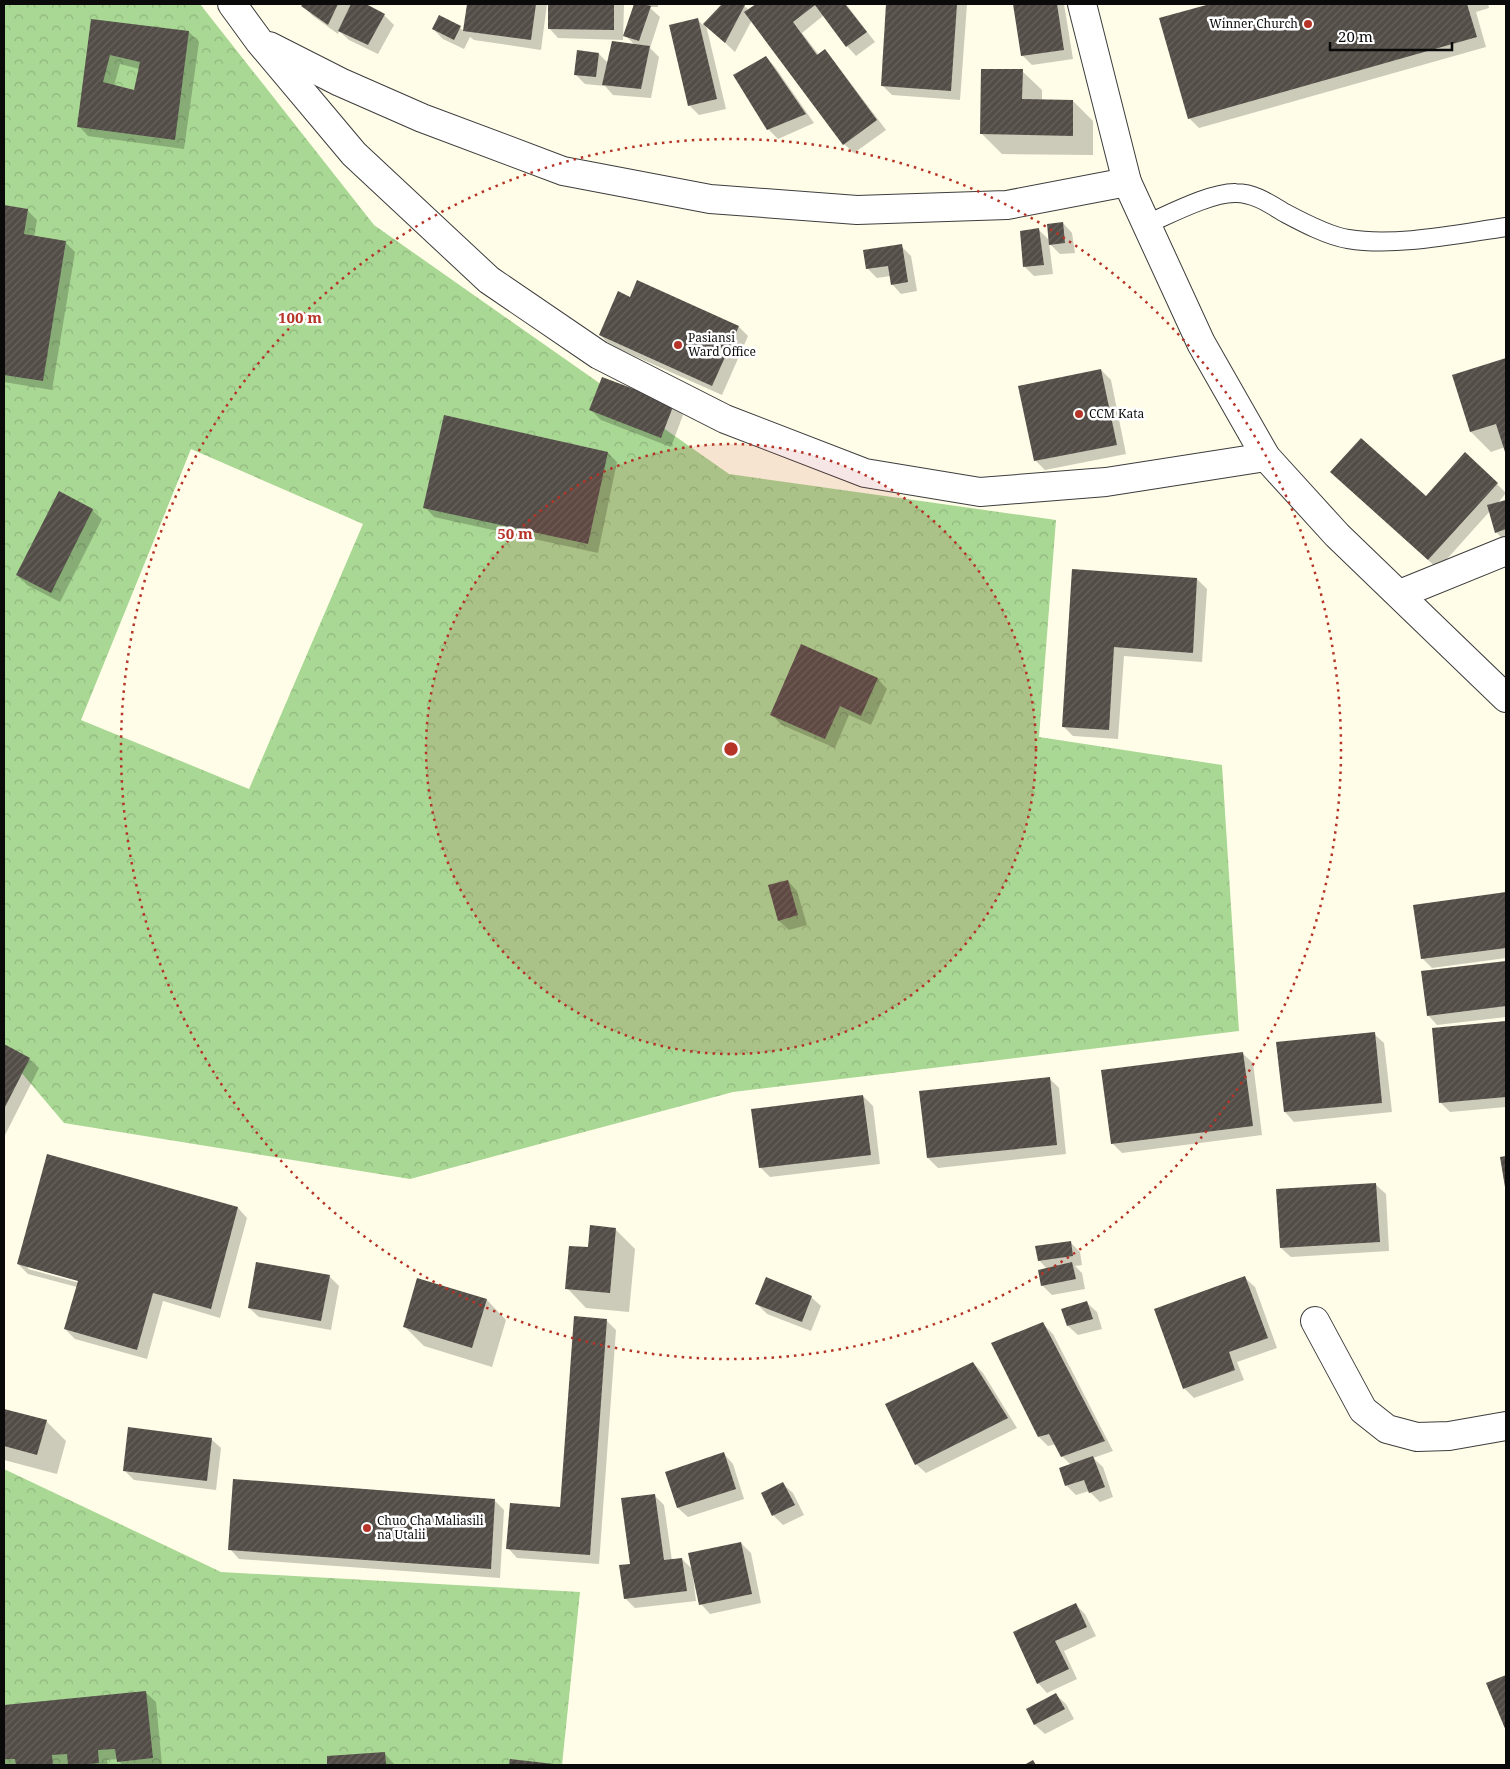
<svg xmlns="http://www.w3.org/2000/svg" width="1510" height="1769" viewBox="0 0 1510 1769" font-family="'Noto Serif',serif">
<defs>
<pattern id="forest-crowns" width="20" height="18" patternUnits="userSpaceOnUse" patternTransform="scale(1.25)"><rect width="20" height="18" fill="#a9d794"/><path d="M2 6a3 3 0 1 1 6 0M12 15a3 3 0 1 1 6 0" fill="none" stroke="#90b77e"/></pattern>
<pattern id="building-hatch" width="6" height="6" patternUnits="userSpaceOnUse" patternTransform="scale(1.25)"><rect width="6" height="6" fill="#534d47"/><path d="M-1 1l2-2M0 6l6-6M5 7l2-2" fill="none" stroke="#67625d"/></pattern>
</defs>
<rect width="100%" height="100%" fill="#fffde8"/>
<g fill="url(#forest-crowns)" fill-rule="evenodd">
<path d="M4,4h196l174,221 355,249 327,46 -17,217 183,28 17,266 -506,61 -323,87 -346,-56 -60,-71zM191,449l172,75 -114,265 -168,-69z"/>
<path d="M4,1469l217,103 359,20 -18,173h-558z"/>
</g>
<g fill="#0003" fill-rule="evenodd">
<path d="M304,4h59l21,11 10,10 -16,29 -29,-14 -10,-9 -1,3 -25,-18 -10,-10z"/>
<path d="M468,4h79l-6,46 -67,-10 -4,-3 -6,12 -21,-10 -10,-10 6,-12 21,11 4,3z"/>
<path d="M549,4h75l-1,36 -65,-2 -9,-10z"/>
<path d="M632,4h26v3h-9l11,10 -10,31 9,9 -8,41 -38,-3 -8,-9 -20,-2 -10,-10 24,-20 9,9 27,-18 -10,-10 9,-28z"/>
<path d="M724,4h18l7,6 9,-6h88l29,38 -19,14 -9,-10 -23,-31 -22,18 17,22 6,-4 9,10 52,69 -32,23 -10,-9 -92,-124 -17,32 -29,-27 20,84 -27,6 -10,-10 8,-86 6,6z"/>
<path d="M887,4h80l-7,96 -68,-5 -10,-10z"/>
<path d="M1015,4h49l9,55 -41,6 -10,-10z"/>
<path d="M1215,4h273l1,4 -13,4 10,35 -287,81 -9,-9 -29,-100z"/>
<path d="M93,20l96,12 10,10 -15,107 -96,-13 -9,-10zM120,64l20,5 -5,22 -21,-5z"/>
<path d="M766,57l9,10 39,56 -36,16 -10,-10z"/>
<path d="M1022,71l20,19v11h31l20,20v34l-91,-1 -20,-20z"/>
<path d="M4,206l23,4 10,10 -3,17 31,5 10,10 -23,138 -48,-8z"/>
<path d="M1063,223l9,10 3,20 -15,1 -11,-11 4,31 -19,2 -10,-10 15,-36 11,11z"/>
<path d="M901,246l10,10 6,35 -16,3 -9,-10 -2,-8 -13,2 -10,-10z"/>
<path d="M631,298l108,29 9,9 -26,59 -112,-50 -10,-10z"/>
<path d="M1506,359v93l-1,-5 -14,5 -20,-20 -18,-57z"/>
<path d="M1101,370l10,10 15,74 -81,16 -9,-9 -16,-74z"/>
<path d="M674,405l9,10 -12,32 -70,-27 -10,-10z"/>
<path d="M608,453l9,9 -19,91 -164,-36 -9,-10z"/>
<path d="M1341,481l85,17 71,-14 9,9 -9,11 9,-3v41l-10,-10 -6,-21 -52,58z"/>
<path d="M92,510l10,9 -42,83 -33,-17 -9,-10z"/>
<path d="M1073,571l124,8 10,10 -5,73 -78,-6 -6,83 -45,-3 -10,-10z"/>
<path d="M802,646l76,33 9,10 -16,36 -22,-10 -14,33 -53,-23 -10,-10z"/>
<path d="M788,881l9,10 10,34 -18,5 -10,-9z"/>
<path d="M1506,893v65l-74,10 -10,-10 -8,-52z"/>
<path d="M1506,962v55l-69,8 -9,-10 -5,-43z"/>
<path d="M1506,1022v85l-56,5 -10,-10 -7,-73z"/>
<path d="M1374,1034l10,9 8,69 -98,10 -9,-10z"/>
<path d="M4,1046l25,13 10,9 -35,69z"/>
<path d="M1243,1054l10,9 9,72 -140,18 -10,-10z"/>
<path d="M1050,1079l9,9 7,66 -128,14 -10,-10z"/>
<path d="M863,1096l10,10 7,58 -110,13 -10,-10z"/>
<path d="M48,1156l190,52 9,10 -27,100 -57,-17 -16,58 -72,-20 -10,-10 12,-42 -49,-13 -10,-10zM28,1266l56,16 -1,2 -55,-15z"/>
<path d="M1376,1185l10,9 3,57 -98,6 -10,-9z"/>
<path d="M615,1229l20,20 -6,63 -43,-4 -19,-20z"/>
<path d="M1070,1242l10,10 2,13 -7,1 7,7 3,16 -33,6 -10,-10 5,-16 -8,-9z"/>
<path d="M329,1276l10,10 -8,44 -72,-13 -10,-9z"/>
<path d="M1245,1278l10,9 22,61 -40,14 7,18 -50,18 -10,-10z"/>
<path d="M811,1297l10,9 -10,25 -44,-17 -10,-10z"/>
<path d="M487,1300l19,20 -14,47 -68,-21 -20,-20z"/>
<path d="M1087,1303l10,9 5,17 -24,6 -10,-9z"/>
<path d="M606,1320l10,10 -17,234 -82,-6 -9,-10 53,-40z"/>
<path d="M1043,1324l10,10 60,117 -20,7 10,9 10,30 -13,5 -11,-11 -13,4 -10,-10 5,-20 -9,-9 -6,-12 -8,2 -9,-9z"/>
<path d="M973,1363l10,10 34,55 -91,45 -10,-9z"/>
<path d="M4,1410l42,11 20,20 -9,33 -53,-14z"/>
<path d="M211,1439l10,9 -5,42 -82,-10 -10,-10z"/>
<path d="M724,1454l9,10 11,35 -56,18 -10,-9z"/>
<path d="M783,1484l10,9 11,22 -21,10 -10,-10z"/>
<path d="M654,1495l10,10 8,56 10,-2 12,12 47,-28 10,10 10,50 -51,11 -9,-10 -6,-28 -2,1 3,24 -61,7 -10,-10 7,-33z"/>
<path d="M494,1500l10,10 -4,68 -261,-19 -9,-10z"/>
<path d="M1076,1605l9,9 11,22 -32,15 13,28 -30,14 -9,-10 -24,-50z"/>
<path d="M1506,1677v51l-18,-44z"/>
<path d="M146,1693l10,9 6,63h-40l-4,-6 -11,1 1,5h-39v-1l-65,1v-59z"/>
<path d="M1056,1695l10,9 8,15 -29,15 -10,-9 -8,-15z"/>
<path d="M385,1754l10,11h-66l-1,-8z"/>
</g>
<g fill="url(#building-hatch)" fill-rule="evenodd">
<path d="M303,4h35l-10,21 -27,-19z"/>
<path d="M351,4h15l19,10 -17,31 -30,-14z"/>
<path d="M467,4h69l-5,36 -68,-9z"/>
<path d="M548,4h66v26l-66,-1z"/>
<path d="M634,4h9l8,2 -12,35 -16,-5z"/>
<path d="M722,4h22l1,1 -20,38 -22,-19z"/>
<path d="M756,4h89l22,28 -21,15 -31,-42 -22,17 24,33 8,-6 52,71 -34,25 -99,-133z"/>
<path d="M886,4h71l-6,87 -70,-5z"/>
<path d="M1013,4h44l7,46 -43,6z"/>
<path d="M1210,4h257l10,33 -289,82 -29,-101z"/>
<path d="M439,15l22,11 -7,14 -22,-11z"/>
<path d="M698,18l19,81 -29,7 -19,-81z"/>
<path d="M91,19l98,12 -14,109 -98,-13zM110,55l30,7 -6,28 -31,-8z"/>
<path d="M612,41l38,5 -9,43 -39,-4z"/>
<path d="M577,50l22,3 -3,24 -22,-2z"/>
<path d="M766,56l40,58 -39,16 -34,-55z"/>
<path d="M981,69h42l-1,30 51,1v36l-93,-2z"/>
<path d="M4,205l24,4 -4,25 42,7 -23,140 -39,-6z"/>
<path d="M1063,222l2,21 -16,2 -2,-21z"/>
<path d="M1039,228l5,37 -21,2 -3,-36z"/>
<path d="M902,244l6,38 -17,3 -3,-19 -22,3 -3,-19z"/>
<path d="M637,280l102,46 -27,60 -113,-51 19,-44 12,6z"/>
<path d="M1506,358v97l-10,-31 -26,8 -18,-57z"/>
<path d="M1101,369l16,76 -83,16 -16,-75z"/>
<path d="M602,377l72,27 -13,34 -72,-28z"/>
<path d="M444,415l164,37 -20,92 -165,-36z"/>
<path d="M1361,438l65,58 39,-44 33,31 -70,77 -98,-88z"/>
<path d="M59,491l34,18 -42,84 -35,-18z"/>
<path d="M1506,500v29l-11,4 -8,-28z"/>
<path d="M1072,569l125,9 -4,75 -79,-6 -5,83 -47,-3z"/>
<path d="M801,644l77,34 -17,38 -21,-10 -15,33 -55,-24z"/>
<path d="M788,880l10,35 -20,6 -10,-36z"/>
<path d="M1506,892v56l-85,11 -8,-54z"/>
<path d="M1506,961v45l-79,10 -6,-45z"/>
<path d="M1506,1021v76l-67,6 -7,-75z"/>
<path d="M1375,1032l7,71 -98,9 -8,-70z"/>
<path d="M4,1044l26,14 -26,51z"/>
<path d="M1243,1052l10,74 -142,18 -10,-74z"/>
<path d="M1050,1077l7,68 -130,13 -8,-67z"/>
<path d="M863,1095l8,60 -112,13 -8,-59z"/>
<path d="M47,1154l191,53 -27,102 -58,-16 -16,57 -73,-21 14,-48 -61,-17z"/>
<path d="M1506,1156v31h-1l-5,-30z"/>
<path d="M1376,1183l4,59 -100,6 -4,-59z"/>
<path d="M590,1225l26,3 -6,65 -45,-4 4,-43 19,1z"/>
<path d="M1071,1241l2,15 -35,5 -3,-15z"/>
<path d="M256,1262l74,13 -9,46 -73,-13z"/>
<path d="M1072,1262l4,17 -35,7 -3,-16z"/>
<path d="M1245,1276l23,62 -39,14 6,18 -52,19 -29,-80z"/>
<path d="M766,1277l46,19 -10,26 -47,-18z"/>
<path d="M417,1278l70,21 -15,49 -69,-21z"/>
<path d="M1087,1301l6,18 -26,7 -6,-17z"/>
<path d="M574,1316l33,3 -17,236 -84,-6 4,-46 50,4z"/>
<path d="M1043,1322l62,119 -44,16 -12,-23 -11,3 -47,-94z"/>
<path d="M973,1362l35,56 -93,47 -30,-61z"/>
<path d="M4,1409l43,11 -10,35 -33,-9z"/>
<path d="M128,1427l84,11 -5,43 -84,-10z"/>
<path d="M724,1452l12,37 -59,19 -12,-36z"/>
<path d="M1093,1456l12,31 -16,6 -5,-13 -19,6 -6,-18z"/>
<path d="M233,1479l262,20 -4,70 -263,-19z"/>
<path d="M783,1482l12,23 -23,11 -11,-23z"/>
<path d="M655,1494l9,66 18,-2 5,33 -63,8 -5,-34 11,-1 -9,-66z"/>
<path d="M741,1542l11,52 -53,11 -11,-52z"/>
<path d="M1076,1603l11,24 -32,14 14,28 -32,15 -24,-52z"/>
<path d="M1506,1675v56l-20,-48z"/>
<path d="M146,1691l7,67 -36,4 -2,-13 -17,1 1,13 -20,2h-11l-1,-11 -15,1 1,10h-37l-1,-6h-11v-54z"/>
<path d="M1056,1693l9,16 -31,16 -8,-16z"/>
<path d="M385,1752l1,13h-59v-9z"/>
<path d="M510,1759l44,5v1h-45z"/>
<path d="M1033,1760l3,5h-12z"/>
</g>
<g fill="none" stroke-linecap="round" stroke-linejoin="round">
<g stroke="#3d3d3d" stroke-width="20">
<path id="lane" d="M1147,224c23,-10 65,-32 89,-31 18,0 34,11 49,20 17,9 43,23 63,26 48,8 109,-5 158,-12"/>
</g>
<g stroke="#3d3d3d" stroke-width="30">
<g id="street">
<path d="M232,4l27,37 95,113 135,126 110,75 126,64 140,54 115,19 126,-10 160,-25"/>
<path d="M1082,4l45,178 74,161 65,114 71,78 169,163"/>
<path d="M269,46l71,36 82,36 141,53 147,28 147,11 150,-5 120,-23"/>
<path d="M1400,594l106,-43"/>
<path d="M1315,1321l48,89 24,19 30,8 32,-1 57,-10"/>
</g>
</g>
<use href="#lane" stroke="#fff" stroke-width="18"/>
<use href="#street" stroke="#fff" stroke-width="28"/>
</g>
<circle cx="731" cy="749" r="305" fill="#b63427" fill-opacity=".12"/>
<g fill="none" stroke="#b63427" stroke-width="2.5" stroke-dasharray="2.5 5">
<circle cx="731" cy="749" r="305"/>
<circle cx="731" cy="749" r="610"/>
</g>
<g fill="#b63427" stroke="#fff" stroke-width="2">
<circle cx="1308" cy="24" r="5"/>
<circle cx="678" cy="345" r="5"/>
<circle cx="1079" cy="414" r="5"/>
<circle cx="367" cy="1528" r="5"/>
</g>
<g text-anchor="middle" stroke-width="5" stroke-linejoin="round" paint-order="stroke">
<g font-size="12" fill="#0a0a0a" stroke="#fff" text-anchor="start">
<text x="1298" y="28" text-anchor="end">Winner Church</text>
<text x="688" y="342">Pasiansi<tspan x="688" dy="14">Ward Office</tspan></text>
<text x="1089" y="418">CCM Kata</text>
<text x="377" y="1525">Chuo Cha Maliasili<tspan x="377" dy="14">na Utalii</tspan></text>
</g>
</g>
<circle cx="731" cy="749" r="8" fill="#b63427" stroke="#fff" stroke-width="2.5"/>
<g font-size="15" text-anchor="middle" font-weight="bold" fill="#b63427" stroke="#fff" stroke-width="5" stroke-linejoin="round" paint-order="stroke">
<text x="300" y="323">100 m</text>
<text x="515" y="539">50 m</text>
</g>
<rect width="1510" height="1769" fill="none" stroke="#0a0a0a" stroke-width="10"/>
<path d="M1330 42v8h122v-8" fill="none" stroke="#0a0a0a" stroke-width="2.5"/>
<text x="1338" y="42" font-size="15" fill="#0a0a0a" stroke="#ffffff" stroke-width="4" paint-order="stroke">20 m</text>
</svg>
